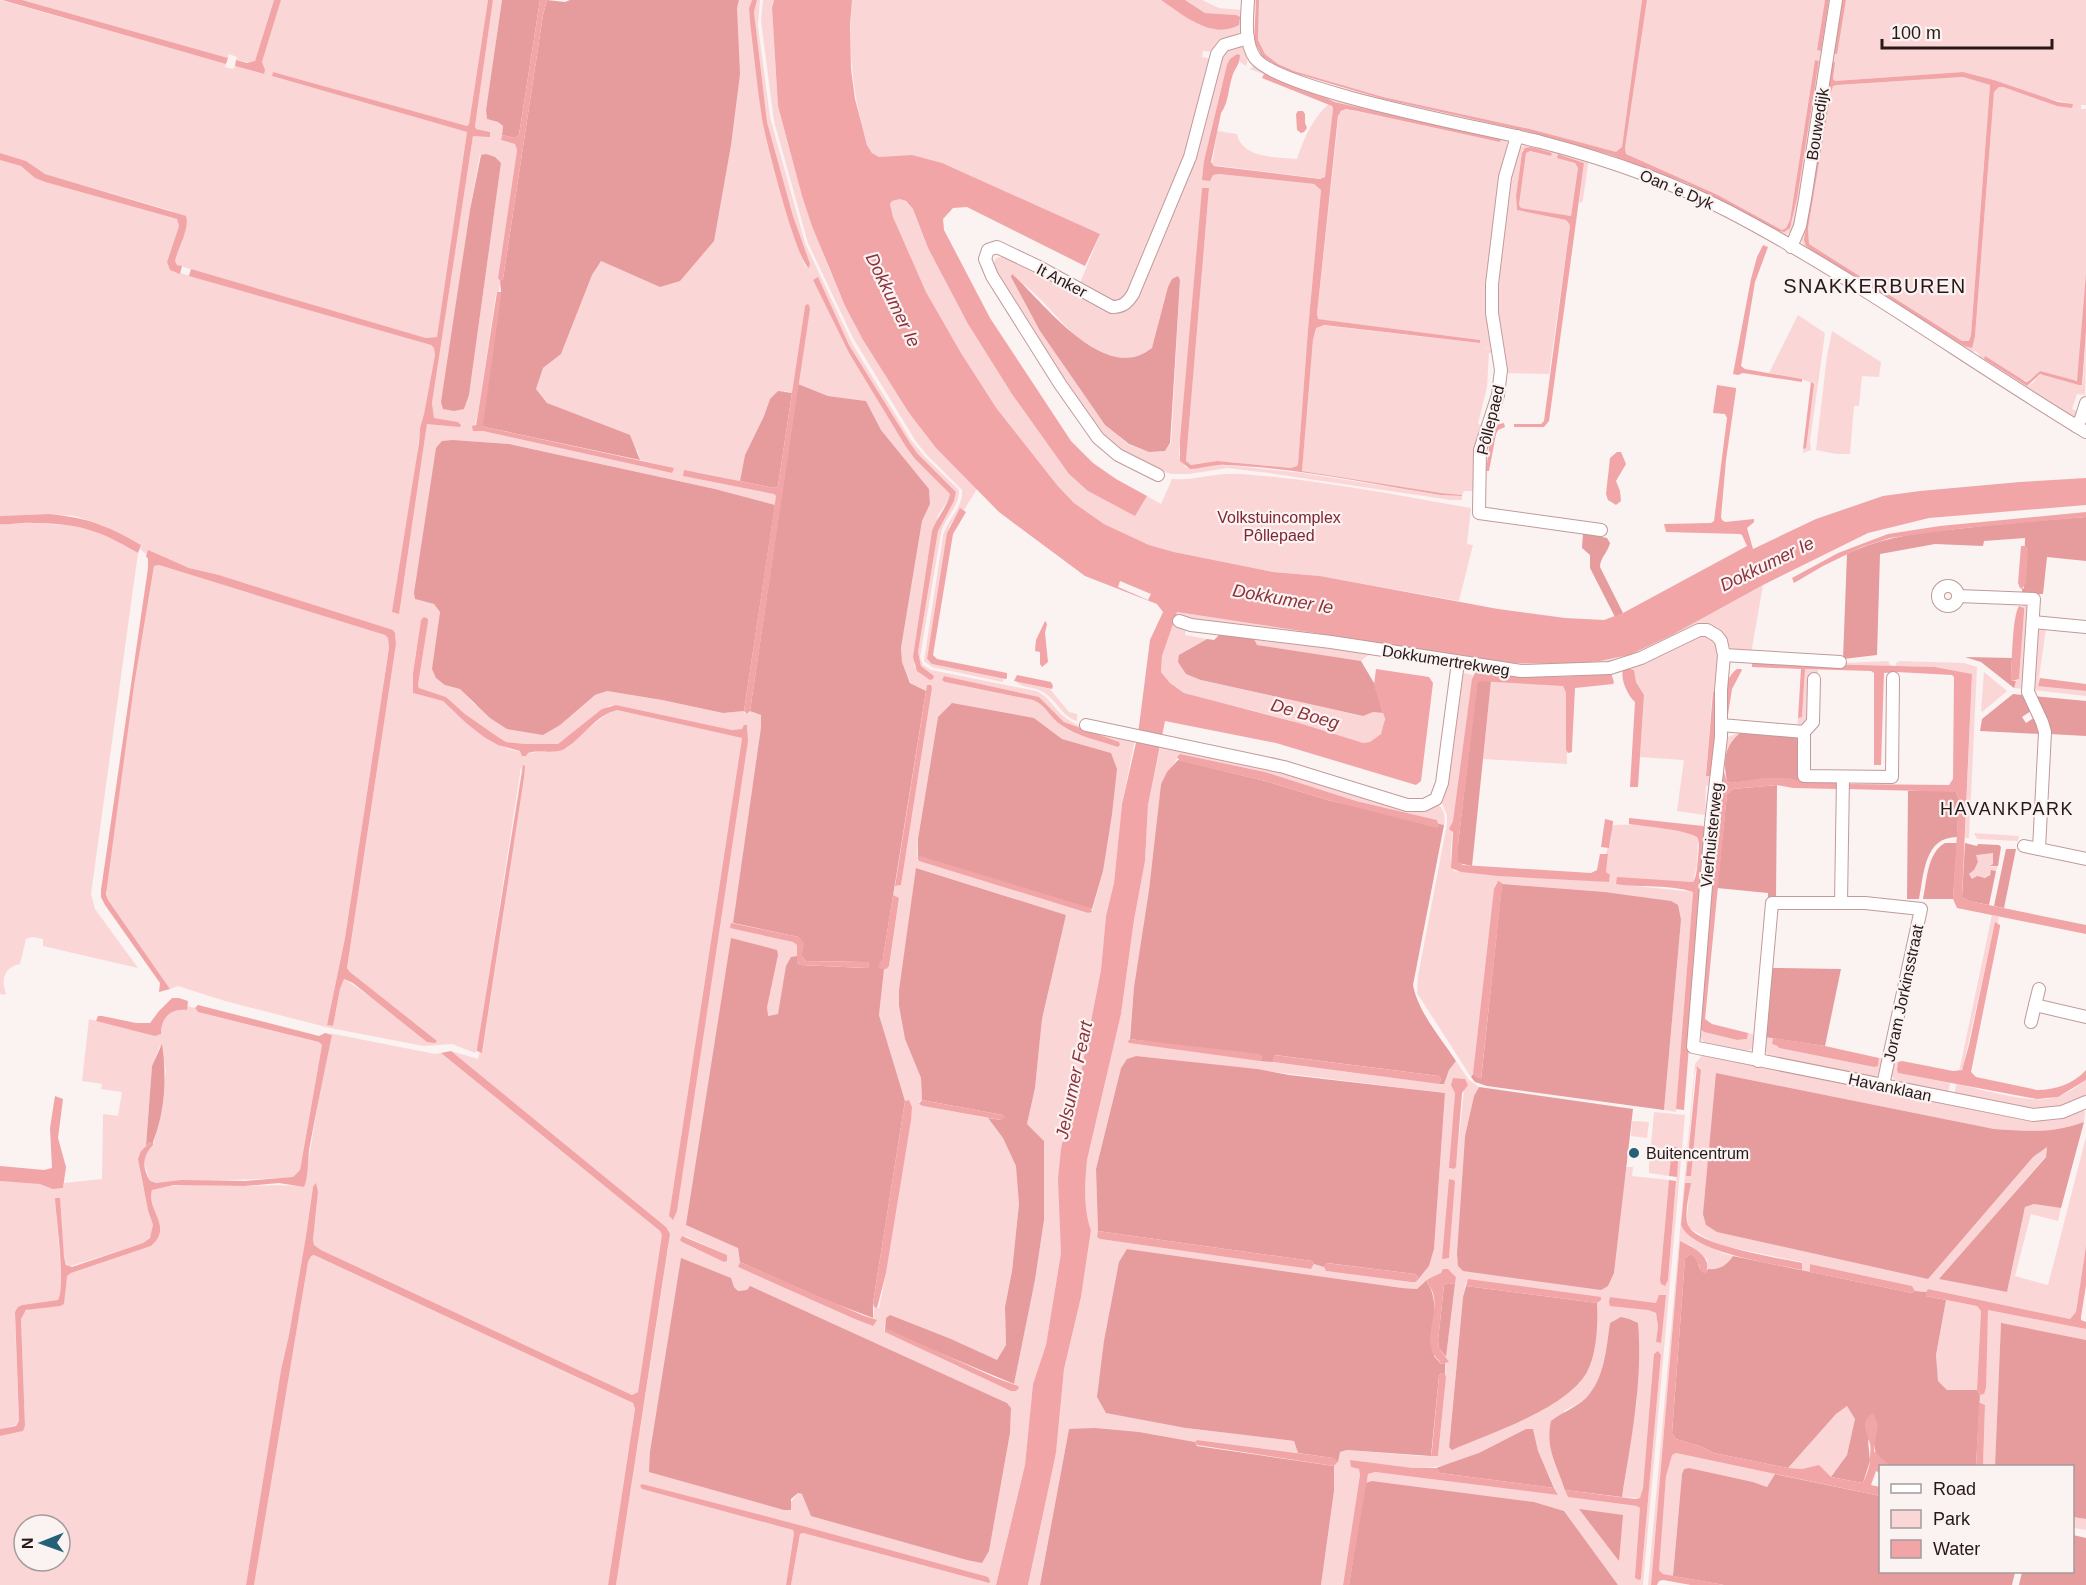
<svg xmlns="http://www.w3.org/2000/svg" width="2086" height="1585" viewBox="0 0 2086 1585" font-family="Arial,sans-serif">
<rect width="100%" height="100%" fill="#fbf2f2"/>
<g fill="#fbd6d7" fill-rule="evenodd">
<path d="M0,0l226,64 -1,3 8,2 2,-3 28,8 -1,-12 19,-62h207l-19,124 -2,2 -194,-54 -1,4 195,56 -30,205 -11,1 -249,-73 -2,-4 1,-5 10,-29 -14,-16 -127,-37 -19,-13 -26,-8z"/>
<path d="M22,0h252l-19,61 -3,2 -16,-3 1,-3 -8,-3 -1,4z"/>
<path d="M493,0h9l-16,110 1,9 11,3 5,4 -2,14 14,4 2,6 -19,128 2,3 -1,11 -3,1 -18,121 -5,17h10l189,42 1,-5 -33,-8 -2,-9 -64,-37 -27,-11 -11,-14 7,-21 18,-14 31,-79 9,-14 59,26 79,-287h13l-3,8 13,110 31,117 12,31 5,1 -17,-51 -26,-94 -13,-110 3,-12h3l-2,26 12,91 35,126 48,102 58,95 14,17 34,33c1,16 -14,27 -18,43l-21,124 3,8 8,5 105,21c14,6 19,20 31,28 19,13 46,15 68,20l-13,65 -8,79 -8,33 -5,54 -26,133 -10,27 -4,123 -15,92 -13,39 -8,81 -29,120h-205l9,-51 3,-1 185,50 -7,-8 -178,-49 -163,-40 2,3 151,41 1,2 -8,53h-170l53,-342 -3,-16 -215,-176 27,8 2,-7 2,1 1,-4 41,-271 -3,-11 -44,284 -2,2 -23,-9 -28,2 -94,-18 -105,-27 -47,-15 -8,3 -62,-89 -2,-11 28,-203 20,-120 5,-1 226,70 3,3 1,10 -44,290 -18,87 6,1 7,-37 4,-10 92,62 -86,-69 -3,-4 49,-324v-6l-4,-8 -173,-55 -30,-7 -41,-17 -2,3 -6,-5 1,-4 -39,-20 -27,-9 -26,-2 -49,2v-356l21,6 14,12 10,4 132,37 2,7 -12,36 3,8 261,75 3,3 1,7 -11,59 -4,14 -17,160 24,-164 31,-2 -24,-4 -2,-15 41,-267h10l7,-4 -14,-3 -1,-4zM480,155l21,8 -32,232 -5,14 -2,-145 8,-54zM818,278l31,67 61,98 7,10 39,39 -2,9 -16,30 -20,121 3,14 13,10 -20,-10 24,-151 12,-17v-4l-35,-35 -9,-12 -57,-94 -36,-73zM809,305l-11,79 30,12 38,5 15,29 48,59 1,15 -8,17 -21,127 1,14 9,21 15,8 1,-6 5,3 -31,197 -6,1 -2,9 6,4 -10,67 -5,3 -5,46 26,86 4,-1 3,7 -26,166 -7,35 -5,-1 -1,19 -135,-59 2,-5 -2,-14 -6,-310 35,69v9l11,-2 13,-56 6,-2v-11l-4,-3 -63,-14 3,-5 28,-196v-12l-11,-4 -1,3 -5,-1v-2l-21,2 -61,-13 -55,-9 -12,4 -16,13 -104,-3 -15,-17 -15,-3 -7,-58 2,-15 -6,-8 -19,-5 38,-159 56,4 206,45 60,16 1,-9 -2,-2 -90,-18 12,-4 44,9 5,-26 19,-39 6,-17 15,-8 7,2 13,-87zM421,620l7,2 -10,63 1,3 27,9 19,17 33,23 8,5 19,2h33l51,-38 7,-1 116,25 16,-1 -71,482 -6,8 -2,-3 73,-478 -125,-28 -7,2 -27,20 -16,16 -6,2 -33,3 -20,-4 -42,-26 -23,-22 -30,-8v-21zM944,676l95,21 25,25 54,20 2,3 -2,2c-17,-6 -38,-10 -53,-19 -13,-8 -18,-22 -32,-28l-87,-18 -4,-2zM938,717l96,1 28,21 49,14 -8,118 -11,41 -4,1 -171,-53 1,-21zM917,868l149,47 -24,104 -7,69 -8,36 17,17v79l-9,60 -21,104 4,2 -62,-20 -72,-36 2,-12 65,21 46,22 9,-16 -1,-38 7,-36 7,-67 -2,-38 -14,-28 -15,-20 -65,-12 -4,-4 3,-2 -1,-22 -16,-39 -6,-33v-16zM685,1236l42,19v6l-3,1 -42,-20zM731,1278l3,9 4,4 9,-1 4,-3 256,116 4,5 -1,25 -21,118 -7,11 -184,-69 -7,9z"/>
<path d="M763,0h11l-2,8 6,98 24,90 26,70 17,40 18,34 46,73 27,35 41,41 -13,21 -4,-1 -11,18 -22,133 5,4 71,15v3l-71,-15 -8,-6 19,-125c4,-16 21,-30 19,-46l-37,-37 -10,-13 -62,-102 -45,-95 -34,-122 -13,-100z"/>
<path d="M852,0h309l27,18 48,-3 -31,-2 -20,-13h17l17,8 23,2 2,16 -4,6 -27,20 -10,-1 -1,6 9,2 -25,96 -61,144 -12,3 -33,-19 20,-49 -188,-79c-9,0 -24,5 -33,2 -11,-3 -13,-18 -16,-27 -11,-43 -15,-85 -11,-130z"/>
<path d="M1251,0h5c-2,21 -8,49 13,63 21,13 50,18 74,25 88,26 180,41 269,67 35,10 72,25 105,42 21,12 42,25 64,35l6,-2 5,-9 27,-160 -4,-1 -25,160 -4,8 -4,2 -64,-35 -92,-41 -1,-6 22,-148h178l-8,50 3,1 9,-51h3l-37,228 -10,8 -9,-2c-78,-42 -149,-73 -235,-95 -70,-19 -142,-31 -212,-51 -20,-6 -46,-12 -63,-25 -20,-15 -16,-41 -15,-63z"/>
<path d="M1259,0h383l-20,147 -3,5h-7l-82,-23 -147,-32 -89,-26 -16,-7 -13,-10 -7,-14z"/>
<path d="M1839,0l-3,54 10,-54h240v105h-5v4h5v164l-8,107 -6,1 -32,-10 -11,10 -7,-1 5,6 6,-3 5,-7 5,-2 38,11 2,-2 3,-52 -1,64 -8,-1 -5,15 7,3 -7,6 -93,-59v-5l-4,-3 -4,2 -167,-105 -3,-9zM1835,63l-2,16 2,2 128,-9 31,8 51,18 28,6 -16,2 -54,-19h-4l-5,5 -19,244 -11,10 -153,-96 -5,-4 -1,-18 21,-126 3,2 -21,124 1,16 153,97h7l2,-6 19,-250 -27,-8 -126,8 -4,1 -2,5z"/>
<path d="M1242,46l7,9 -3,11 -6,-4v-7l-3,-1 -33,107 6,16 3,-2 6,-1 95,10 7,6 -13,139 -10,135 -1,2 -6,2 -74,-7 -26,4 -5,-4 23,-273 -7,1 -23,266 6,12 5,2 25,-4 21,1 66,7 139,22 21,1v4h-11l-182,-27 -42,-5 -38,6h-17l-11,-3 -41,-20 -18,-15 -38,-54 -64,-103 -7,-14 3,-7 9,-2 103,54 23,-5 90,-248 7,-8zM1011,277c40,18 68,88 119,80 8,-1 16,-2 21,-8 6,-8 6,-22 10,-31 5,-13 13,-25 19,-37l-9,162 -6,8 -16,1 -20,-7 -24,-20 -65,-94z"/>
<path d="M1255,65l253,74 -17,127 5,82 -14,1h14v3l-7,1 -2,34 -9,37 6,2 -8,62 -4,3h-8l-2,4 -21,-2 -139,-22 11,-131 3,-12 4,-3 159,18 1,-3 -162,-21 -1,-5 22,-201 7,-4 154,33 -166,-40 -9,-5 -75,-28z"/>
<path d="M1329,104l4,5 -6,64 -4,6 -111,-14 5,-34 20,3c6,25 39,23 60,25 6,-19 17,-43 32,-55z"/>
<path d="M1526,144l63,15 -6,40 -1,3 -3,1 5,-40 -26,-9 -1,3 18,6 3,5 -7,48 -50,-8 -2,-3 7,-52 3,-2 22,5 1,-3 -29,-3 -1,3 -6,43 1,14 49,10 4,5 -21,149 -46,-1 -8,-60 13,-135 11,-30z"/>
<path d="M900,199l5,2 8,8 15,39 40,76 44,69 122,123 13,-20 14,8 11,-25c22,2 44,-7 68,-5 77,5 155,21 231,34l-4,36 6,1 -14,56 -139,-25 -47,-4 -99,-20 -25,-7 -45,-21 -30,-21 -17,-18 -60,-76 -36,-56 -35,-61 -33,-75 -3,-13 2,-3z"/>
<path d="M1798,315l27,18 -15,108 1,9 -8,3 11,-69 -12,-5 -33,-6z"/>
<path d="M1832,331l49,31 -2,15 -17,-1 -3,30h-5l-4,48h-14l-20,-4 11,-94z"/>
<path d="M29,523l54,3 35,15 20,12 -47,341 4,15 43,59 -95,-22v-7l-11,-2 -6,2 -6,25c-15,3 -20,15 -14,29l-2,2 -4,-1v-470z"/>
<path d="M1763,585l-12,69 -18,-2 -11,-19 -13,-8 -100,40 -72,4 -352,-48 -11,-4 3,-5 334,51 56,1 53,-6 52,-23z"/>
<path d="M2021,603l7,3 -5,83 -9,-1 2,-7 3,-2 5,-66z"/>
<path d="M1172,623l14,3 -1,9 22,4 -18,10 12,31 161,36 11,-4 10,1c5,12 -3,31 -19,30 -15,-1 -46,-14 -62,-19 -39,-12 -79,-20 -118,-31l-14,-10 -9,-11 1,-16z"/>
<path d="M2046,628l-8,57 48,6v5l-54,-6 6,-61z"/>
<path d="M1699,634l14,3 8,13 -3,46 -5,-4 -1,3 -6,81h4l-2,10 -2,-1 -1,30 -28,-4 7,-51 -44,-3 4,-62 -8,-13 -2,-12 -3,-2z"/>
<path d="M1252,635l121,16 -12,10 -105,-16z"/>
<path d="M1748,661l77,3 63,-3 3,5 -138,-5 -1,2h-4z"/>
<path d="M1900,661l64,2 13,4 -8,171h-4l7,-164 -36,-7 -40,-1v-3z"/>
<path d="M1805,669l13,1v5l-11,9v40l-10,4 1,-10 4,-1z"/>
<path d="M1984,672l23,19 -25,21 -1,-2z"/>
<path d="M1464,673l9,2 -20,147 -2,2c4,15 -5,32 3,47l47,5 3,-2 105,8 1,-6 -4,-4 2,-17 -2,-1 7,-29c17,-1 75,1 85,14l-1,26 -4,17 -76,-4v6l76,8 -17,220 -12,-2 17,-190 -185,-37 -21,186 -4,8 -54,-84 1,-17 29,-152v-9l-6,-14 20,-123z"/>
<path d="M1016,681l34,8 19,23 8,2v7c-16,-5 -20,-21 -34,-29 -8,-6 -21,-3 -27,-11z"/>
<path d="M1491,681l72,4 3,8 1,71 -84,-5z"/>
<path d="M1743,731c-23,14 -12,29 -22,45l-8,75 -6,103 -9,69 1,4 5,5 33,8 10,-1 1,-6 8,2 -4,14c-9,5 -41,0 -48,-7 -4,-4 -6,-9 -7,-14l16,-197 10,-86 5,-8z"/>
<path d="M1161,744l83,17 112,33 81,9c6,6 9,12 7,22l-5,-1 -2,-4 -81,-19 -91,-29 -85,-18 -19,30 -12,106 -15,97 -5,56 310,41h5l5,-14 7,-9 12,18 11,8 -5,9 -9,40 -8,125 151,25 6,-13 12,-106h7l-1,9 37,4 -9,100 4,6 4,-6 11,-131 -7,-1 -3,28 -20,-3v-8l5,-53 31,3 -42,470h-25l-54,-74 -30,-9 -162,-21 -7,2 3,-9 7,-2 183,23 -20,-43 -5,-23h-7c-28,19 -68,37 -102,39 -23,2 -51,-5 -74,-8l9,9 1,6 -17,110h-22l13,-94v-25l3,-2 3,-12 7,-2 74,6h17l8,-79 -1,-14 3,-1 -2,-5 10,-80 -6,-6 -23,8 -4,6 -6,4 -15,-1 -275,-39 59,179 108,13 4,12 -100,-13 -3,2 -56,-10 -70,-3 -29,156h-12l28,-132 8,-84 17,-72 10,-67c-8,-22 -6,-48 -4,-70l34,-146 13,-94 11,-59 3,-56zM1136,1056c103,11 206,25 309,37l-11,156 -5,17 -13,16h-5l-85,-11 -2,-4 -10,-3 -3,5 -211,-30 -3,-2 1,-6 -2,-62 25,-101 6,-9zM1453,1078l6,1 5,11 -8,76 -3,3h-3l5,-76zM1449,1179l5,1 1,2 -6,76zM1466,1282l135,18 -4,3v15l-148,129 14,-150zM1610,1297l46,6 5,40 -5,-1 2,-16 -2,-13zM1610,1323l27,77 -15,97 18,1 2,-3 19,-140 -20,224 -1,-71 -3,-2 -68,-9 -11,-30 6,-56c6,-4 15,-7 21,-12 20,-18 21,-51 25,-76z"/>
<path d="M1974,833l45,3 -1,5 -41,-2z"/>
<path d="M1980,853h13v11l-2,3 7,-1 -2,5 -3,-1 -6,7 -15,2 -3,-5 5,-4 4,-8 -3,-7z"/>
<path d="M1992,915l7,2 -1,6h-3l-32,144 -4,5z"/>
<path d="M187,1006l8,2 3,4 121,30 3,3 -22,125 -7,7 -9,1 -128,5 -6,-1 -6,-20 1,-7 8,-10 6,-23 7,-52 -6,-24 -8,20 -6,80 -5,5c0,8 -1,17 0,25 1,11 14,48 12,56 -2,5 -6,8 -10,11l-75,24 -4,-10 -9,-58 7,87 -3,14 -37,5 -7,14 4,102 -3,4 -16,4v-248c13,1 27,0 40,3 9,1 13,6 23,4l1,-5 38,-4 1,-65 15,2 4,-24 -21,-3 1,-5 -20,-3 7,-62 64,16 8,-1c0,-16 8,-26 25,-24z"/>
<path d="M329,1033l106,21 6,-1 219,178 3,4 -25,157 -6,3 -311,-145 -7,-5 -1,-5 5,-48 -5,-5 -7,49 -17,99 -8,35 -35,215h-246v-149l23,-5 2,-5 -4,-107c4,-15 26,-12 38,-13l8,-30 4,-3 80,-27c23,-20 -5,-35 1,-56 29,-9 61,-3 90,-4 23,0 39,-2 62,1l17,-102 11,-50zM24,1525h36v36h-36z"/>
<path d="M1765,1037l8,1 -1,6 7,4 95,19 5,-5v-4l5,1 -5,16 -4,3 -104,-20 -6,-7z"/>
<path d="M1703,1054l327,67 27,-1 23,-9h5l-1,11c-32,12 -57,9 -90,7l-278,-56 317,84 14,-11 -1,10 -106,123 67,13 18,-85 9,-3 27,4 -3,13 -27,-7 -16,62 33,9 38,-148v109l-10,66 -6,7 -142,-30 -2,3 -11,-1 -3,-5 -101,-22 -1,8 -8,-2v-8l-84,-17 -29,-17 -2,-11 3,-33 -5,-1 -4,42c6,13 38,28 52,31 -7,10 -13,15 -25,13l-1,-10 -17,-14 -10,-4 -29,344h-3l47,-521zM1698,1066l3,4 -10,106 -5,-1 9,-103z"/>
<path d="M1894,1061l4,1 -1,8 1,3 52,10 -1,7 -6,3 -46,-10 -6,-8z"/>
<path d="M2086,1080v16c-40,23 -85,7 -128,0l-3,-4 1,-8c26,5 72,20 97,14 12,-3 24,-11 33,-18z"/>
<path d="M1632,1121l17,1 -2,16 -16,-2z"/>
<path d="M314,1255l319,148 2,6 -27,176h-354l54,-323 3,-6z"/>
<path d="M1946,1300l31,6 4,5 -4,79h-30l-9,-8 -2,-27z"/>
<path d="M1988,1310l98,19v11l-85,-16 -6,142h-12l2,-61 -5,-3v-7l4,-1z"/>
<path d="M1847,1406l8,13 -8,36 -16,22 -21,-10 -8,2 -14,-1 48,-54z"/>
<path d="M1676,1453l99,21 -8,13 -14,-5 -64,-14 -5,1 -2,5 -9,102 -10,-2 -4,-4v-7l7,-87 3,-16 3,-5z"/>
<path d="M2072,1517l14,2v11l-13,-2z"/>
</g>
<g fill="#e69b9d">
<path d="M502,0h38l-21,135 -4,3 -13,-3 1,-9 -5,-4 -11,-3 -1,-9z"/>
<path d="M547,0l18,2 5,-2h169l-2,8 3,66 -9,71 -17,96 -34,40 -20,6 -59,-26 -9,14 -31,79 -18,14 -7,21 11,14 83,32 10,25 -155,-33 -3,-2 19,-133 -1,-11 3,-2 40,-264z"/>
<path d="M486,154l9,3 6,6 -32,232 -5,14 -10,2 -11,-2 -2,-7 29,-192 11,-55z"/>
<path d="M1012,274c32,28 92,112 140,74l16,-61 4,-8 6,-3 2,4 -10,163 -5,8 -16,1 -20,-8 -24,-19 -65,-94 -29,-54z"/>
<path d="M798,384l30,12 38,5 15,29 48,59 1,15 -8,17 -21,127 1,14 8,21 16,8 -43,267 -3,11h4l-5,46 26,86 -32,202v15l-50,-19 -83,-37 -2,-14 -52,-23 45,-287 46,12 1,5 -11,52 1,9 10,-2 8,-48 5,-9 6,-1v6l3,3 66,3 3,-2 -1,-4h-4l-58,-1 -4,-5 -3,-19 -66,-14 28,-196v-12l-11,-4z"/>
<path d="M778,391l14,2 -14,93 -3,2 -35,-7 5,-26 19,-39 6,-17z"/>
<path d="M453,440l56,4 206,45 60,16 -31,206 -21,2 -61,-13 -55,-9 -12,4 -35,30 -17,10 -36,-6 -17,-11 -30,-29 -15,-4 -9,-7 -4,-9 8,-57 -6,-8 -19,-5 -1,-6 22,-145 6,-7z"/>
<path d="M2086,517v44l-39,-4 -4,37h-21v-5l2,-1 1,-50 -41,3 -1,5 -48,-2 -55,10 -3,101 -34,4 4,-105c35,-17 71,-21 109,-25 43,-5 87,-9 130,-12z"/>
<path d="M1583,533l24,5 3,5c-2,9 -10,15 -10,24l23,46 -8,4 -25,-49v-13l-8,-7z"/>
<path d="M1223,631l29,4 5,10 104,16 13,22 9,30 -10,-1 -10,4 -162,-36 -15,-6 -8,-12 1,-7 28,-16 7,1z"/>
<path d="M1965,657l47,1 -1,20 1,3h4l-2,7 -33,-26z"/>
<path d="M1481,680l10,1 -19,185 -14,-3v-18l19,-163z"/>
<path d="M2013,694l10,1 8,16 -9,6 4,6 9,-6 5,17 -60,-3 2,-12z"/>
<path d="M2033,696l53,5v35l-36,-2z"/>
<path d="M952,703l82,15 28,21 49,14 6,16 -5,45 -9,57 -11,38 -174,-52v-18l20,-122z"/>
<path d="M1743,731l54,7 3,8v35c-23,-5 -45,-1 -69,2l-4,-2c-4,-18 -3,-38 16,-50z"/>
<path d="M1178,760l87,21 66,20 113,24 -31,160c5,27 28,53 43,76l-7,9 -5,14h-5l2,-5 -2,-3 -164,-21 -2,7 -13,-1 2,-4 -132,-18 4,-52 15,-97 12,-106 6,-12z"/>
<path d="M1777,785l-1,113 -8,-1v-4l-51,-5 10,-94 6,-5z"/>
<path d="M1908,791h44l4,1 3,7 -2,38c-33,0 -33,37 -38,62h-12z"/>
<path d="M1945,843h12l-4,56h-30c4,-18 4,-46 22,-56z"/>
<path d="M1965,843l12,3 1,-2 21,1 2,2 -3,19h-8l3,-2v-11l-17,2 2,7 -4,8 -5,4 3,5 5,-3 8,2 5,-3 1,-5 5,1 -7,34 -20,-4 -7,-4z"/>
<path d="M2006,849h10l-12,59 -10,-2z"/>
<path d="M916,868l150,47 -24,104 -7,69 -8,36 17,17v79l-9,60 -21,104 -129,-54 1,-12 4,-3 61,24 46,21 9,-15 -1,-38 7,-36 7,-67 -3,-38 -13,-28 -15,-20 13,2 2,-5 -81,-15 -1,-22 -16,-39 -6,-33v-16z"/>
<path d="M1502,884l102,8 67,9 7,4 3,15 -17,190 -177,-24 -12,-4 -4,-5 2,-3 8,5 1,-8z"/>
<path d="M1772,968l69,1 -16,77 -60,-9z"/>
<path d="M162,1044c5,33 3,68 -9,98h-3l-4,4 6,-80z"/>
<path d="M1136,1056l121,13 32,6 156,18 -11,156 -5,17 -13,16 2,-5 -3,-3 -88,-11 -3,4 -10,-3 -2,-3 -214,-30 -2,-62 25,-101 6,-9z"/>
<path d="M1716,1073l278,56c33,2 58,5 90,-7l-23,86 -27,-4 -9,3 -18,85 -68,-13 107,-122 1,-10 -14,10 -105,122 -211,-47 -11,-7 -3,-11z"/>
<path d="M1479,1087l154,22 -19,164 -6,13 -7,4 -138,-19 -5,-5 -1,-12 8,-118 9,-40z"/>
<path d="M1127,1249l275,39 15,1 11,-10 -1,4c12,12 7,55 7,73l7,8 4,-1v10h-4l-2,3 -8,80 -84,-6 -7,2 -2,10 -5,-4 -35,-5 -4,-12 -108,-13 -80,-15 -9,-16 7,-56 15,-79z"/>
<path d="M1689,1255h4l4,5 3,9 6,3 2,-3c12,1 18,-3 25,-13l179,37 3,-2 11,1v4l20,4 -10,55 2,26 9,9h30l3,5 -4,71h-86l-14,-11 -2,-12 -6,-3 2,21 -7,22 -32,-6 16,-22 8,-36 -8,-13 -11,8 -48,54 -74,-15 -12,-6 -26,-8 -4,-6 1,-13 12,-162z"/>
<path d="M681,1258l50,20 3,9 4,4 9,-1 3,-4 257,117 4,5 -1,25 -21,118 -7,12 -15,-3 -156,-44 -9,-22 -4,-1 -7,6v11h-7l-135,-38 1,-20z"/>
<path d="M1448,1283l7,1 -9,73 -7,-9 -1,-7 6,-56z"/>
<path d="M1466,1286l131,17c1,21 0,50 -10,69 -21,37 -96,61 -135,78l-3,-3 1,-10 13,-140z"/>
<path d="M1621,1317l8,2 9,4c5,59 -7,117 -16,174l-57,-7c-8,-25 -20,-42 -14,-69 10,-8 26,-14 35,-23 19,-20 20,-49 24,-75z"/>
<path d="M2001,1323l85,17v179l-13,-2 -1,-51h-77z"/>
<path d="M1095,1428l44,4 56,10 2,4 137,20v25l-13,94h-281l29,-156z"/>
<path d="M1526,1429h7l5,22 16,37 -114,-15 -4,-5 43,-15z"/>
<path d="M1689,1468l64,14 14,5 8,-13 105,22v76h135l-3,13h-288l-51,-9 9,-102 2,-5z"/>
<path d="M1372,1481l162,21 30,9 54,74h-269l16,-102z"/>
<path d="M1579,1509l44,6 -4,46z"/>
<path d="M2073,1535l13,3v47h-67l3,-13h50z"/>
</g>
<g fill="#f1a5a7">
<path d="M2,0h20l206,58 -2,6z"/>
<path d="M274,0h7l-19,62 3,8 -1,4 -29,-8 1,-6 11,3 8,-2z"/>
<path d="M488,0h5l-18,126 1,3 14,3v5l-17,-1 -41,267 2,15 24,4 3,3 -1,2 -33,-3 -28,190 -7,-2 27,-169 1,-15 4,-14 11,-59 -1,-7 -3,-3 -242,-69 2,-7 235,69 11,-1 30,-205 -195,-56 1,-4 194,54 2,-2z"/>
<path d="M540,0h7l-4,15 -40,264 -3,2 -2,-3 19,-128 -2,-6 -14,-4 1,-5 13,3 4,-3z"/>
<path d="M752,0h5l-3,12 13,110 26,94 17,48 -1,4c-13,-8 -43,-128 -47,-149 -5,-32 -8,-65 -12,-97l-1,-14z"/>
<path d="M774,0h78l-2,25 1,44 4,30 12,46 5,8 7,4 33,-2 30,8 158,71 -15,32 -118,-59 -14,1 -10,11 1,11 46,88 81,123 22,22 23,16 31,17 -12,20 -47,-25 -19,-17 -57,-80 -44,-70 -40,-76 -15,-39 -7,-8 -6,-2 -8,2 -2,3 3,13 33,75 35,61 36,56 60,76 17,18 30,21 45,21 25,7 99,20 47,4 178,33 67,9 39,2 19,-7 124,-67 -5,-11 -2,-1 -74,-2 -2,-8 47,-1 3,-2 13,-103 -2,-4 -12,-1 4,-28 19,3v2l-10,70 -5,57 1,3 3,2 29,-3v3l-7,6 6,21 63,-30 67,-23 37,-5 100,-9 66,-4v27l-157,13 -61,15 -105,52 -91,50 -43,20 -29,6 -33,3 -56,-1 -334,-51 -15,44 -1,16 9,11 14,10 115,30 64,20 7,-1 11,-8 4,-15 -11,-34 2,-16 53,8 4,6 -12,98 -5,4 -140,-42 -111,-22 -17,84 -3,56 -11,59 -13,94 -34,146c-2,22 -4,48 4,70l-10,67 -17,72 -8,84 -28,132h-32l29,-120 8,-81 13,-39 15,-92 -3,-74 3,-30 4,-19 10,-27 26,-133 5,-54 8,-33 8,-79 16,-70 12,-94 13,-28 -6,-8 -72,-28 -86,-64 -63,-64 -27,-35 -46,-73 -18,-34 -33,-80 -10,-30 -24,-90 -6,-98z"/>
<path d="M1161,0h24l20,13 31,2 4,2 -1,8c-27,15 -56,-10 -78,-25z"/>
<path d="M1256,0h3l-1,40 7,14 13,10 16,7 89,26 147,32 86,23 6,-5 20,-147h5l-22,148 1,6 92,41 64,35 4,-2 4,-8 25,-160 4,1 -22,137 -7,30 -6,4 -6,-1 -90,-47 -77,-29 -82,-23 -146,-33 -89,-26 -17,-7 -15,-10 -8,-15z"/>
<path d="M1825,0h4l-8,51 -4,-1z"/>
<path d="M1842,0h4l-9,54 -4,-1z"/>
<path d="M1237,54l3,1c0,9 -4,12 -7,19 -5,14 -4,28 -12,39l-10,49 3,4 106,13 5,-2 8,-68 -1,-3 -70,-28 2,-4 61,23 9,5 167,37 -1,3 -143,-31 -11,-2 -5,2 -3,5 -21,198 1,5 162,21v3l-156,-18 -8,3 -3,12 -11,131 139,22 21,2v1l-21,-1c-71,-11 -143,-27 -215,-30 -12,-1 -24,4 -36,4l-10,-8v-21l22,-252h7l-23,273 5,4 26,-4 74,7 6,-2 1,-2 10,-135 13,-139 -7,-6 -95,-10 -6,1 -3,6 -8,-1 2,-19 23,-96 3,-6z"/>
<path d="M1831,62h4l-2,17 2,2 128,-9 31,8 64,22 15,2 -1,4 -15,-2 -54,-19h-4l-5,5 -19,244 -3,12 -8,-2 -144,-89 -14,-11 -2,-6 21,-138 4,2 -21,124 1,16 153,97h7l2,-6 19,-250 -27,-8 -126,8 -4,1 -2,6 -3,-2z"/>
<path d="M1298,111h5l2,3v9l2,5 -3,4 -3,1 -4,-3 -1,-16z"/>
<path d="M1531,147l21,6 -1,3 -21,-5 -4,2 -7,52 2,3 50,8 7,-48 -3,-5 -18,-5 1,-4 26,9 -35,258 -5,6h-30v-3h27l3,-3 26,-196 -4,-5 -49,-10 -1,-14 6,-43 3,-5z"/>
<path d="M0,153l26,8 19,13 141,42c4,13 -8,31 -11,45l2,4 5,1 -2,8 -10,-4 -3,-8 12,-36 -2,-7 -132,-37 -10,-4 -14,-12 -21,-6z"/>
<path d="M1763,245l5,2 -13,35 -14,84 4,3 57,10v3l-59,-9 -5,2 -5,-1 18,-95 6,-22z"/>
<path d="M2086,273v58l-4,54h-3l-39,-11 -13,12 -43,-27 1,-3 41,26 3,-1 11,-10 37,10z"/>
<path d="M818,277l31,68 61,98 7,10 39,39 -2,9 -16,30 -20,121 3,14 13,10 -1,3 -3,1 -13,-9 -4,-14 19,-126c4,-12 17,-27 18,-37l-35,-35 -9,-12 -57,-94 -36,-73z"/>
<path d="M497,292h4v4l-18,129 2,2 189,41 -2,5 -189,-42h-10l-1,-5 4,-1 2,-11z"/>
<path d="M807,304l2,1 1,4 -60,402 -3,3 -3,-3 32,-215 -2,-2 -91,-18 1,-6 91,18 3,-2 27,-180z"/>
<path d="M1811,382l3,2 -8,64 -3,1z"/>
<path d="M1504,423l1,4 -7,3 -2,4 -7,37h-3l5,-40 5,-6z"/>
<path d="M1617,452h4l5,12 -10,17 4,10 1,10 -5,4 -8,-5 -2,-6 4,-36z"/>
<path d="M960,508l6,4 -13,22 -20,121 4,4 70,14v5l-2,1 -73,-15 -5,-5 20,-126z"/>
<path d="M2086,512v5l-121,11 -75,10 -28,9 -39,19 -29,17 -2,-5 46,-25 50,-19 52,-8z"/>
<path d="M49,514c40,4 57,11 92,31l-3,8c-41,-24 -58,-29 -105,-30 -11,-1 -22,2 -33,1v-8z"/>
<path d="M2021,546h5l2,2 -2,35 -4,6 -2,-1 -2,-5z"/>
<path d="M148,550l41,18 30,7 174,55 2,3 1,11 -49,324 3,4 87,69 -2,2 -8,-1 -74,-59 -9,-4 -4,10 -7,37 -6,-1 18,-87 44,-290 -1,-10 -3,-3 -226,-70 -5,1 -20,120 -28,208 2,6 62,89 -11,3 1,-9 -55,-78 -4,-8v-7l47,-322v-9l-2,-3z"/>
<path d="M2019,606l5,2v5l-5,66 -7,2 -1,-2c1,-16 1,-62 8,-73z"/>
<path d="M424,617l4,2v3l-10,63 1,3 27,9 19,17 33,23 8,5 19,2h33l44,-35 14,-4 116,25 10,-1 2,-4h3l1,16 -71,470 -4,9 -4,-4 73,-478 -125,-28c-21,5 -34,27 -51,38 -10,7 -27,1 -38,5l-2,3h-4l-2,-5 -22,-6 -14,-8 -18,-14 -23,-22 -30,-8v-20l8,-53z"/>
<path d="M1045,621l2,3 -2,9 3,29 -6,5 -2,-3v-12l-5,-1 1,-11z"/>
<path d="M1752,662l183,5 37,7 -10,223 7,4 117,24v9l-129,-26 -4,-9 6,-100 -3,-7 -108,-3v-5l101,1 4,-6 1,-102 -2,-2 -55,-3 -13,1 -3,92h-7v-92l-3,-2 -66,-2 -3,48 -4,1 3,-49 -49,-2z"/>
<path d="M1627,668l7,2 2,12 8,13 -6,92h-8l5,-85c-7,-6 -15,-23 -12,-32z"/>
<path d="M1737,669h4l1,1 -10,19 -5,32c-2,-17 -6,-40 10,-52z"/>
<path d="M1476,671c45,8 90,7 135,2l3,9 -1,2 -38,4 -3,60v4l-4,1 -2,-3v-57l-3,-7 -85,-5 -20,164v17l5,3 128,8 6,-3 3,-16h8l-2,18 4,3 -1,7 -111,-6 -37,-4 -10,-4 2,-36 -4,-3 4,-8 19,-142z"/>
<path d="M1017,675l34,7 2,4 -1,3 -38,-8z"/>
<path d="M944,676l95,21 25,25 55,20 1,3 -2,2c-18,-6 -42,-11 -57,-22 -11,-7 -15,-20 -28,-25l-88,-18 -3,-2z"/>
<path d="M2040,678l46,6v7l-48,-5z"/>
<path d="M927,685h4l1,3 -31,197 -6,1z"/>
<path d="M1713,692h4l1,4 -6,80h-6z"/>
<path d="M1180,754l85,18 91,29 81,19 2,6 -2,2 -106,-27 -66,-20 -85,-20 -3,-4z"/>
<path d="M523,765l2,1 -1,12 -42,275 -5,-2v-2z"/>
<path d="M1724,772l3,9 4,2 32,-5h26l16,4 32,1v6l-44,-1 -16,-3 -44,4 -6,5 -22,225 7,5 36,9 -1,6 -10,1 -33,-8 -6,-5 23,-251z"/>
<path d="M1629,818l74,8 3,3 -22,281 -8,-1 17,-217c-23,-8 -52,-4 -77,-8l1,-7 76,5c4,-6 4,-15 5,-23 0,-6 2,-14 0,-20 -3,-9 -58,-13 -69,-15z"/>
<path d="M1605,819l8,2c0,8 -3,16 -4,27l-8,-1z"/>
<path d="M920,856l171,52 1,4 -4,1 -169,-52 -2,-3z"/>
<path d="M1498,881l4,2v4l-21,192 -8,-5 21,-185z"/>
<path d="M893,895l6,3 -10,68 -3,3h-7l-1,-4 5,-7z"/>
<path d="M1995,922l5,3v2l-29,145 5,5 61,13c19,0 36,-6 49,-20v10l-28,17 -21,2 -139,-26 -1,-3 1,-8 4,-1 51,10 9,-1 7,-25z"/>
<path d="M731,923l68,14 5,6 -2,13 4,5 57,1h5l1,4 -3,2 -66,-3 -3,-3v-17l-4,-3 -59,-13 -4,-1z"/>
<path d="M172,998h7l9,3 -1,9c-17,-2 -26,8 -26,24l-6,2 -59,-15 2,-5h4l34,7h14l9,-12z"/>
<path d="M198,1005l121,31 6,-3 7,2c-8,38 -16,77 -23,115 -1,10 -1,30 -5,37l-25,-4 -35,3 -70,-1 -22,5c-6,21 22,36 -1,56l-80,27 -4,3 -3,28 -4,2 -34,4 -5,9 4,107 -2,5 -23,5v-7l16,-3 3,-5 -4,-109 3,-5 4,-2 36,-5c8,-13 -2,-82 -3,-102h5l4,59 2,8 6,2 71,-24 7,-5 3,-13 -5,-15 -10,-51 3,-8 9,-9h3v3c-11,12 -11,22 -3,36l6,2 25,-3 64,1 48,-4 7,-7 22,-125 -3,-3 -121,-30 -3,-4z"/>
<path d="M1773,1038l52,8 54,12 -1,8 -4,1 -95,-19 -2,-2 -5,-2z"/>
<path d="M1130,1039l130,15 2,3 -2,4 -131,-18 -1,-2z"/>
<path d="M451,1051l215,176 4,7 -54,351h-8l27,-176 -2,-6 -319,-148 -3,1 -3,6 -54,323h-8l35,-215 8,-35 17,-99 7,-49 3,-4 2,9 -5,48 1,5 7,5 311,145 6,-3 24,-157 -2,-4 -219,-178z"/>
<path d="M1274,1055l165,21 2,3 -2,5 -166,-22z"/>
<path d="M1697,1066l4,4 -10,106h-5z"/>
<path d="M1453,1078l12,1 3,6 -6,8 -6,74 -2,2 -5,-1 6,-75 -4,-8z"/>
<path d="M55,1096l8,3 -5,39 8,29 -3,21 -10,1 -13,-5 -40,-3v-15l44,4 8,-2 -2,-40z"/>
<path d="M909,1100l3,7 -1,13 -25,153 -9,35 -3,-1 -1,-4 32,-202z"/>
<path d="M922,1100l81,15 3,2 -5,3 -78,-14 -4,-2z"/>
<path d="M1675,1147l4,1 -2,29 -8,-1 3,-28z"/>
<path d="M1449,1179l5,1 1,2 -6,76 -7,1z"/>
<path d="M1669,1180l7,1 -8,99 -3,6 -4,-2 -1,-4z"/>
<path d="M1685,1183h6c-2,12 -7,31 -3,42 8,21 92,33 114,38v7c-27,-6 -110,-17 -121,-45z"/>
<path d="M1098,1231l214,30 2,3 -3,5 -211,-30 -3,-2z"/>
<path d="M682,1236l45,19v6l-3,1 -42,-20 -2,-2z"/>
<path d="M1680,1241c13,6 33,16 26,32h-2l-3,-1 -2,-7 -6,-10 -6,1 -2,3 -12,161 -1,13 4,6 26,8 12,6 74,15 14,1 17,-4 12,12 32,6c3,-7 7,-16 7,-24 0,-4 1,-11 0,-15 -3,-11 -11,-24 3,-31l5,11 -4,27 16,15h-10v7l-4,-2 -5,14 9,2v9l-204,-43 -4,2 -6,21 -7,94 4,4 61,11h-33l-28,-5 -4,1 -2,4h-6z"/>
<path d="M2086,1246v39l-5,32v3l5,2v7l-98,-19 -2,78 -2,6 -4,1 -3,-5 4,-79 -4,-5 -51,-10v-4l2,-3 142,30 6,-7z"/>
<path d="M740,1262l122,53 15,5 -4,6 -18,-7 -117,-52z"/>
<path d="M1326,1263l89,11 3,3 -2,5h-5l-85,-11 -2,-4z"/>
<path d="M1810,1264l102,22 3,5 -3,2 -102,-21z"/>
<path d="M1443,1269h5l8,8 -1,7 -7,-1 -4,2 -6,56 1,7 10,14 -8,2c-3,-6 -9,-9 -10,-16 -5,-20 13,-47 -4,-65l1,-4 13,-6z"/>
<path d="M1468,1279l133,18v3l-4,3 -131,-17z"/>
<path d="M1659,1295h7l-5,48 -5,-1 2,-16 -2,-13 -8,-3 -38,-4 -1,-4 1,-5 46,6z"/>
<path d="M885,1328l111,50 22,8 1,2 -3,3h-5l-126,-59z"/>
<path d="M1658,1351l3,4 -20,224 -2,1 -4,-2 5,-70 -3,-2 -69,-9 -3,-7 70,9 5,-1 3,-10 11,-134z"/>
<path d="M1441,1373h4l1,4 -8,79h-7l1,-6 7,-74z"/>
<path d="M1979,1402l6,3 -2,61h-7z"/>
<path d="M1197,1440l137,18 4,4 -4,4 -137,-21 -2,-3z"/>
<path d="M1350,1460l62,8h24l4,5 114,15 4,7 -183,-23 -7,2 -19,111h-6l17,-110 -1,-6 -8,-2z"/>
<path d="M642,1484l161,42 178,49 7,2 2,4 -1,2 -186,-50 -3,1 -9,51h-5l8,-52 -1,-3 -151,-41 -2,-3z"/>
</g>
<path fill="#fbf2f2" d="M1120,581l31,13 -3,6 -30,-13z"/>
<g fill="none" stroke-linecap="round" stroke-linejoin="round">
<g stroke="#c29a9a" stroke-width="14">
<g id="minor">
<path d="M1248,0c-1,18 -4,42 7,58 25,33 236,71 286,84 65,17 129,39 189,70 124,65 237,148 356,220"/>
<path d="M1517,136l-12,41 -13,107v29l9,57 -3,25 -18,55 -1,63 122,17"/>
<path d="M1791,247l9,-21 5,-27 31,-199"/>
<path d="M2076,426l5,-7 5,-16"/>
<path d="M1158,475l-40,-20 -20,-17 -38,-54 -68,-108 -7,-17 3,-9 9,-3 40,19 75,41c11,0 15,-4 21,-13l57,-137 27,-103 7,-9 24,-7"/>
<circle cx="1948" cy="596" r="10"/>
<path d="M1958,596l76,3 -6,93 14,30 3,10 -6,117"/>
<path d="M1179,621l12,4 140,17 190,29 89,-3 31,-10 58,-28h8l10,6 4,5 3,14 -3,35v47l-10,87 -18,223 340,68 29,-3 24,-10"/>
<path d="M2033,622l53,5"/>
<path d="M1724,655l116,7"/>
<path d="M1814,679l-1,43 -9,10v44l88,1 1,-99"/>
<path d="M1086,725l198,42 123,38h17l12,-6 6,-16 16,-121"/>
<path d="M1721,725l83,7"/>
<path d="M2024,846l62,13"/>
<path d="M1841,903l2,-126"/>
<path d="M2035,1005l4,-16"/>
<path d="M2031,1022l4,-17 51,12"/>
<path d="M1758,1061l14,-158h93l56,6 -38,176"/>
</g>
</g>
<use href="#minor" stroke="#fff" stroke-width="12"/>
</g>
<circle fill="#246078" stroke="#fbf2f2" stroke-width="2" cx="1634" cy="1153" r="6"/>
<g text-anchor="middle" stroke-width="4.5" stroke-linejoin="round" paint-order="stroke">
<g font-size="16" fill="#271819" stroke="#fbf2f2">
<text transform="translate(1817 124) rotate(-81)" y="6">Bouwedijk</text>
<text transform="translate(1677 189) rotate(23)" y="6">Oan 'e Dyk</text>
<text transform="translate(1062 280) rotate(28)" y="6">It Anker</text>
<text transform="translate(1490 420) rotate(-76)" y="6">Pôllepaed</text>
<text transform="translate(1446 660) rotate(9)" y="6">Dokkumertrekweg</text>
<text transform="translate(1711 835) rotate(-84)" y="6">Vierhuisterweg</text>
<text transform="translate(1903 993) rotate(-78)" y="6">Joram Jorkinsstraat</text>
<text transform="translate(1890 1087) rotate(12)" y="6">Havanklaan</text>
</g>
<g font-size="16" fill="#7e2632" stroke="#fbf2f2">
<text x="1279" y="523">Volkstuincomplex<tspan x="1279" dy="18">Pôllepaed</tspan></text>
</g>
<g font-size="16" fill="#271819" stroke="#fbf2f2" text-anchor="start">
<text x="1646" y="1159">Buitencentrum</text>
</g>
<g font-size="18" font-style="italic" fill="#8b333c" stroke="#fbf2f2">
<text transform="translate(893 300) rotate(64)" y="6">Dokkumer Ie</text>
<text transform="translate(1767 564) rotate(-26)" y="6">Dokkumer Ie</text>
<text transform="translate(1283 599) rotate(10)" y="6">Dokkumer Ie</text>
<text transform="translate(1305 714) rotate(16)" y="6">De Boeg</text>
<text transform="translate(1074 1080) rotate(-78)" y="6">Jelsumer Feart</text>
</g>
<g font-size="18" letter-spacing="1.5" fill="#271819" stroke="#fbf2f2">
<text x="2007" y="815">HAVANKPARK</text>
</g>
<g font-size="20" letter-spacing="1.5" fill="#271819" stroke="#fbf2f2">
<text x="1875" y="293">SNAKKERBUREN</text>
</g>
</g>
<rect x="1879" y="1465" width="195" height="108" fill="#fbf2f2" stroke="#a69b9b" stroke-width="1.5"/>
<rect x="1891" y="1484" width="30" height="9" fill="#ffffff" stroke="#a69b9b" stroke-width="1.5"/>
<text x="1933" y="1495" font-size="18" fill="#271819">Road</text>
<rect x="1891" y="1510" width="30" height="18" fill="#fbd6d7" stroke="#a69b9b" stroke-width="1.5"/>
<text x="1933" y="1525" font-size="18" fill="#271819">Park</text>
<rect x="1891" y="1540" width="30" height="18" fill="#f1a5a7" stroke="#a69b9b" stroke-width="1.5"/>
<text x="1933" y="1555" font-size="18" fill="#271819">Water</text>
<g transform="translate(42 1543) rotate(269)"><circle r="28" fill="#fbf2f2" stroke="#a69b9b" stroke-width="1.5"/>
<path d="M0-4.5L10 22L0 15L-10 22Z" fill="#246078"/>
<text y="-9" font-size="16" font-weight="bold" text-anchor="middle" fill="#271819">N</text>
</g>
<path d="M1882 39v9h170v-9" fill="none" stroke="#271819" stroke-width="3"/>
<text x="1891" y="39" font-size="18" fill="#271819" stroke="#fbf2f2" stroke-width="4.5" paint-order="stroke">100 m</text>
</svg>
